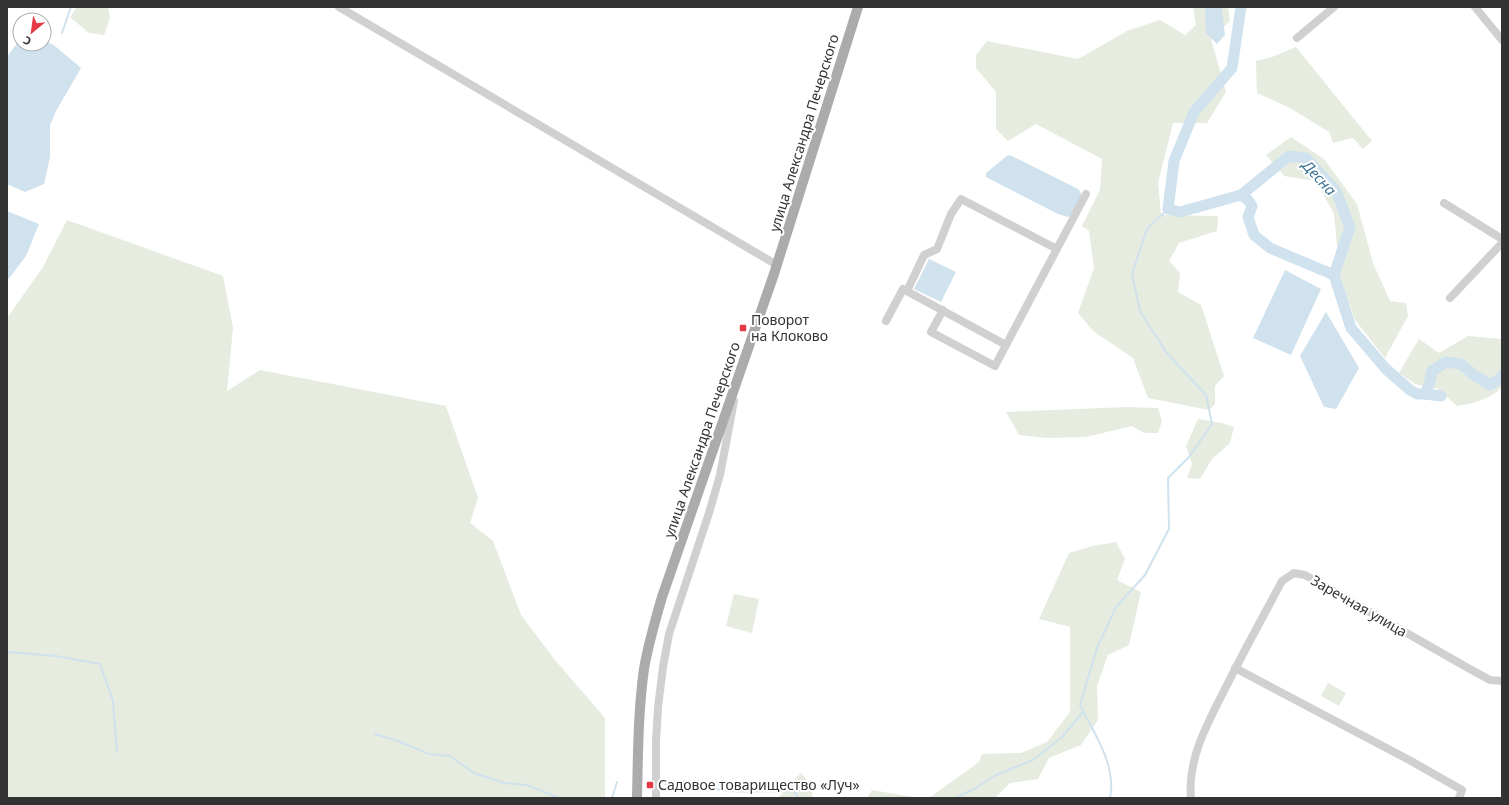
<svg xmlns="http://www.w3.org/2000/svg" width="1509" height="805" viewBox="0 0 1509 805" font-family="'Noto Sans',sans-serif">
<rect width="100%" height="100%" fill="#fff"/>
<g fill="#e6ecdf">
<path d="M77,7h31l2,11 -6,17 -15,-2 -19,-16z"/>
<path d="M1193,7h35l2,14 -19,18 15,53 -19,31h-34l-15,60 3,32 57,1 -1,15 -38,12 -10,18 11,12 -2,19 23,13 23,71 -9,10v18l-6,6 -61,-12 -15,-40 -40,-27 -15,-18 16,-45 -5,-37 -7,-5 18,-36 2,-31 -66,-35 -28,17 -12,-12v-37l-20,-24v-13l11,-14 91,18 49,-28 33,-11 25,15 11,-10z"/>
<path d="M1296,47l76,94 -9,8 -10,-11 -20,5 -4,-11 -39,-24 -33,-15 -1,-32 16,-4z"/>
<path d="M1291,137l33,22 33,45 16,59 17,38 16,2 2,13 -23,42 -30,-38 -15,-42 -6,-64 -18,-33 -32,-5 -18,-21z"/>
<path d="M67,220l156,56 10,52 -6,63 33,-21 186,36 32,92 -8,25 23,18 28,74 34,45 50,58v80h-598v-480l36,-51z"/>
<path d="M1468,336l34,3v48c-11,12 -29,17 -45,19l-19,-17 -23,-5 -16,-11 20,-34 20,14z"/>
<path d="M1127,407l31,1 4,13 -4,12h-14l-12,-7 -46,11 -38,1 -29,-3 -13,-23z"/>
<path d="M1198,419l24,4 12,4 -4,16 -18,16 -12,20 -13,-1 5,-14 -6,-18z"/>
<path d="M1116,542l9,17 -8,21 24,12 -12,53 -21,10 -11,31 1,34 -17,25 -32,13 -11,21 -28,4 -15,15h-66l50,-36 3,-8 39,-1 26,-11 23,-30v-85l-31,-8 30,-66 24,-7z"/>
<path d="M734,594l25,5 -7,34 -26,-7z"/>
<path d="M1328,683l18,10 -7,13 -18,-10z"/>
<path d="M801,773l12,14 -1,11h-34z"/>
<path d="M872,790l47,8h-52z"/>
</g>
<g fill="#cfe2ee">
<path d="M1205,7h16l1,3 3,25 -8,9 -11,-11z"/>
<path d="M20,39v5h24v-4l11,6 26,22 -25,43 -6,14v32l-6,27 -19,8 -18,-8v-127z"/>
<path d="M1008,155l4,1 66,33 3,4c0,9 -5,20 -13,24l-10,-3 -72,-37v-4z"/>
<path d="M7,211l32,13 -13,32 -19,25z"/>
<path d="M929,259l27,13 -15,30 -27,-13z"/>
<path d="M1285,270l36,19 -30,66 -38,-17z"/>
<path d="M1326,312l33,56 -23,41 -12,-2 -24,-51z"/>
</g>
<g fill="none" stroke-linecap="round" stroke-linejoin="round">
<g stroke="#cfe2ee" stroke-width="2">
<path d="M62,33l9,-26"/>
<path d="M7,652l49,4 44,8 13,37 4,51"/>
<path d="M375,734l23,7 31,13 21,2 24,17 30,10 23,2 32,13"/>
<path d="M665,784c28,-9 39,5 64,7 21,1 44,0 65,0l4,7"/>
<path d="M612,798l5,-16"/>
<path d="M955,798l19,-9 22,-14 37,-15 28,-22 22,-26"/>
<path d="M1110,798c7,-32 -16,-65 -30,-93l17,-57 19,-41 29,-32 24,-46 -1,-51 21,-21 23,-33 -6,-29 -40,-43 -26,-41 -8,-37 15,-45 21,-20"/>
</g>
<g stroke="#cfe2ee" stroke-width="11">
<path d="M1241,7l-9,61 -38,44 -20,49 -6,48 12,3 61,-17 48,-39 17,2 30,33 14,36 -16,48 17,53 35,41 24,21 7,4h8l4,-9 3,-14 14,-9 15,2 13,11 16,10 11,-7 1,-3"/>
<path d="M1241,195l7,5 4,6 -4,11 6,18 16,13 64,27"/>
<path d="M1425,394l16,2"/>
</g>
<g stroke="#d0d0d0" stroke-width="8">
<path d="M339,7l438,258"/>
<path d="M1475,7l27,33"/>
<path d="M1297,38l37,-31"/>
<path d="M1444,203l58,36"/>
<path d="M907,291l17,-36 13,-6 14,-35 10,-15 96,50"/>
<path d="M1450,298l52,-55"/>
<path d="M943,310l-12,22 64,34 11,-21"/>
<path d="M886,321l17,-32 103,56 80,-151"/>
<path d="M1235,668l176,93 51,29 -3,8"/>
<path d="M656,798v-57l2,-34 5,-40 6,-33 40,-121 11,-38 14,-74"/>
<path d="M1191,798c-4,-41 19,-79 37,-115 17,-34 36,-68 54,-102l12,-8 11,2 163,93 22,12 12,1"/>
</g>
<path stroke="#ababab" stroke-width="10" d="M637,798c1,-43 1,-86 7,-129 4,-24 11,-48 18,-72l112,-323 84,-267"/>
</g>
<g fill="#e63946" stroke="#fff" stroke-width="1.5">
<rect x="739" y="324" width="8" height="8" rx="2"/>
<rect x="646" y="781" width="8" height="8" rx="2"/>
</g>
<g text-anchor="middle" stroke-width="4" stroke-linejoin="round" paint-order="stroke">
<g font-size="14" fill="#333" stroke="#fff">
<text transform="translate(804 133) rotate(-73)" y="5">улица Александра Печерского</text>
<text transform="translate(702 440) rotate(-71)" y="5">улица Александра Печерского</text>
<text transform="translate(1359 606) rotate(30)" y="5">Заречная улица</text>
</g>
<g font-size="14" fill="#333" stroke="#fff" text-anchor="start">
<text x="751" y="325">Поворот<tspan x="751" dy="16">на Клоково</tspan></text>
<text x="658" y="790">Садовое товарищество «Луч»</text>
</g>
<g font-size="15" font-style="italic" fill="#3f7597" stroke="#fff">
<text transform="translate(1319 178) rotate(47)" y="5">Десна</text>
</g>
</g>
<rect width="1509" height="805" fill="none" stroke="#333333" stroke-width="16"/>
<g transform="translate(32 32) rotate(209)"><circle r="19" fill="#ffffff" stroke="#adadad"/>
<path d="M0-3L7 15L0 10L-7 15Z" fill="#e63946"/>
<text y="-6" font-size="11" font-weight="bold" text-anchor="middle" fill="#333333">С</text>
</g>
</svg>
